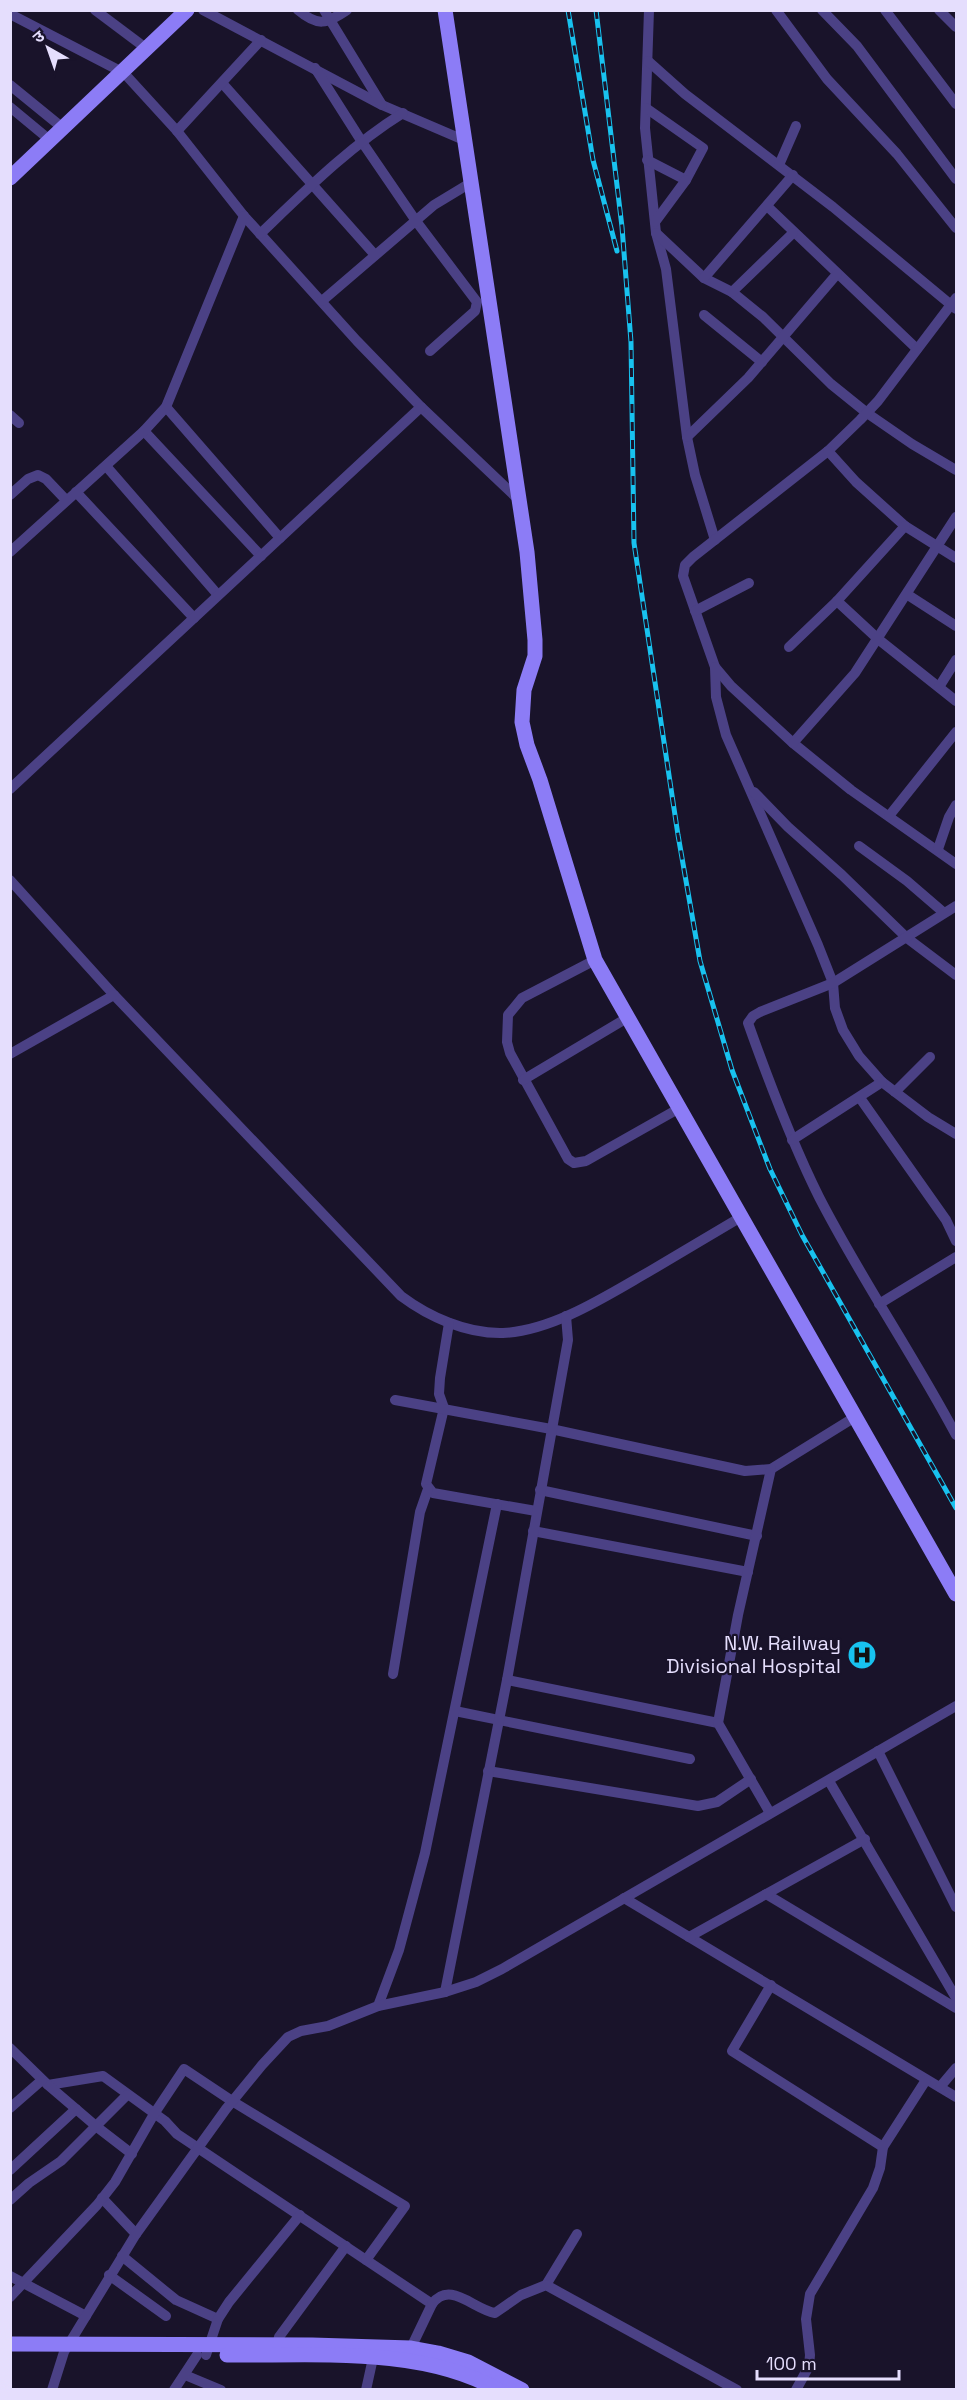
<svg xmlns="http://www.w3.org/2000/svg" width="967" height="2400" viewBox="0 0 967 2400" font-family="'Space Grotesk','Noto Sans Devanagari',sans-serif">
<rect width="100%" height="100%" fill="#19132a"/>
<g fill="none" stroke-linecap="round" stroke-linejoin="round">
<g stroke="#4b4185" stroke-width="10">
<path d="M95,10l52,39"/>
<path d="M203,10l179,95 84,36"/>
<path d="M298,10c20,17 28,14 49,0"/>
<path d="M324,10l58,95"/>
<path d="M649,10l-4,118 11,105 10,36 21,168 8,38 20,65"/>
<path d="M776,10l51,69 70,75 59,74"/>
<path d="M822,10l35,36 99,133"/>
<path d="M885,10l71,94"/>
<path d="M939,10l17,17"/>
<path d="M10,14l114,59 53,58 67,85 113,125 64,66 98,93"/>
<path d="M648,61l37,33 148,113 123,102"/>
<path d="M315,68l47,74 54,79 61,81 -2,9 -45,40"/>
<path d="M223,84l152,171"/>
<path d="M10,85l54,44"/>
<path d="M10,107l41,34"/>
<path d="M646,108l57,40 -17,32 -39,-20"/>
<path d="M177,131l84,-91"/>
<path d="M779,165l17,-39"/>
<path d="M767,206l150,143"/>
<path d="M655,222l31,-42"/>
<path d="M656,233l48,45 28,14 31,25 68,67 36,29 45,31 44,26"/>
<path d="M260,234c45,-43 90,-88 143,-121"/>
<path d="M704,278l89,-103"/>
<path d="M732,292l61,-59"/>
<path d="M956,298l-78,103 -18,19 -32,31 -135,106 -8,8 -2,11 32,91 16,19 62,57 58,47 105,74"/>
<path d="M322,301l112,-96 38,-23"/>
<path d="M704,315l58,47"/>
<path d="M166,407l114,131"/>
<path d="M10,415l9,8"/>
<path d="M144,431l117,125"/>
<path d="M687,437l61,-59 89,-104"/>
<path d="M828,451l28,31 49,44 51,32"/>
<path d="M106,466l112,129"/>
<path d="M76,492l118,126"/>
<path d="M10,495l18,-16 10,-4 8,4 20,21"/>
<path d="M10,552l134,-121 22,-24 78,-191"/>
<path d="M908,595l48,31"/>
<path d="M837,601l41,38 78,62"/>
<path d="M695,611l54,-28"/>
<path d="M789,647l48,-46 68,-75"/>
<path d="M715,667l1,30 10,38 92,210 15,38 2,25 8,22 16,26 23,26 46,35 28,17"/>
<path d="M939,687l17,-27"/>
<path d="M793,743l62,-70 101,-156"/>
<path d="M10,789l411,-382"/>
<path d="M754,792l34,35 54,48 65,63 49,37"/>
<path d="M889,816l67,-84"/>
<path d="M859,846l48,35 36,31"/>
<path d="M938,849l11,-32 7,-12"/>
<path d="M10,880l104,115 287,301c28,21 66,38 102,37 50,-2 105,-38 147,-62 30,-18 61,-36 91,-54"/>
<path d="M956,906l-123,77 -73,29 -7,4 -5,7c21,59 43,118 71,174 42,82 94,157 137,238"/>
<path d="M595,960l-73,38 -14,17 -1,27 3,11 58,106 6,4 12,-2 92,-52"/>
<path d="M10,1054l104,-59"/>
<path d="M523,1080l104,-62"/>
<path d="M895,1092l35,-35"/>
<path d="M860,1098l86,122 10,21"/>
<path d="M792,1140l90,-58"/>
<path d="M879,1304l77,-47"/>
<path d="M449,1323l-9,55 -1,16 5,14 -18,76 7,9 103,18"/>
<path d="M395,1400l156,29 194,42 26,-2 84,-52"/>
<path d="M540,1490l217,46"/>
<path d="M533,1531l215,41"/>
<path d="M393,1674l27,-162 8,-23"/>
<path d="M507,1680l211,43 20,-108 33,-146"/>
<path d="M455,1711l235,48"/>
<path d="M718,1723l52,90"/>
<path d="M878,1751l78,156"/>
<path d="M488,1771l210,35 19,-4 34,-23"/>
<path d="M829,1781l127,217"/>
<path d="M766,1894l190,114"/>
<path d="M624,1898l332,199"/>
<path d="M689,1937l176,-98"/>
<path d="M771,1985l-39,66 151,96"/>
<path d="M445,1992l62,-312 61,-340 -2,-24"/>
<path d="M378,2006l21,-56 26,-97 72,-349"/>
<path d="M10,2048l38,37 55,-9 62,45 12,13 255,170 -23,48"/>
<path d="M48,2085l49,42 35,27"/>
<path d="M940,2087l16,-19"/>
<path d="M10,2108l32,-28"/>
<path d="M10,2170l66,-61"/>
<path d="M102,2198l34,36"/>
<path d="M10,2200l19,-17 32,-22 66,-66"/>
<path d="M122,2256l54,44 42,19"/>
<path d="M109,2275l57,41"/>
<path d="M10,2276l76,40"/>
<path d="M546,2285l31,-51"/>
<path d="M10,2297l87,-92 18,-23 39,-68 30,-45 48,32 173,105 -39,54"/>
<path d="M432,2304c18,-24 41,5 63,9l26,-18 25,-10 191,105"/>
<path d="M276,2349l3,-12 67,-91"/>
<path d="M206,2355l12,-36 11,-17 71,-87"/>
<path d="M185,2375l36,15"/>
<path d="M52,2390l12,-38 72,-118 90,-125 36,-44 26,-28 13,-6 27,-5 50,-20 67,-14 31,-10 26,-13 454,-263"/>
<path d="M174,2390l23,-35"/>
<path d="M366,2390l7,-32"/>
<path d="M796,2390l13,-24 1,-11 -4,-36 4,-25 63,-106 7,-20 3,-21 43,-67"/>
</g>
<g stroke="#8c7cf6" stroke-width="15">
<path d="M445,10l82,542 8,88v16l-11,34 -2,32 5,23 13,35 55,180 361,634"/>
<path d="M10,178l177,-168"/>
<path d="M10,2344l302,1 99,3 27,5 30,9 54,28"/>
<path d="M227,2355c86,1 195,-9 271,35"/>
</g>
<g stroke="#18c2ef" stroke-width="5">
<g id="rail">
<path d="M568,10l25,150 24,91"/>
<path d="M596,10l26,217 9,115 3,201 44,292 22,126 32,109 38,99 32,66 154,273"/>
</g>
</g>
<use href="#rail" stroke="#19132a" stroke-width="3" stroke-dasharray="9" stroke-linecap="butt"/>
</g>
<defs>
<g id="hospital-disc" transform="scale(1.5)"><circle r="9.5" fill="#18c2ef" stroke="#19132a"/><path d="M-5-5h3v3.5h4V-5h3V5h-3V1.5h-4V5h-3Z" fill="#111"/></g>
</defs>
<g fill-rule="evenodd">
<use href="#hospital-disc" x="862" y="1655"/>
</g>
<g text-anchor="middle" stroke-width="4.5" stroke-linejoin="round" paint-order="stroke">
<g font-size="20" fill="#e5defd" stroke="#19132a" text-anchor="end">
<text x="841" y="1650">N.W. Railway<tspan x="841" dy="23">Divisional Hospital</tspan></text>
</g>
</g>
<rect width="967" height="2400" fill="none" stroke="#e5defd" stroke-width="24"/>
<g transform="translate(48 48) rotate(320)" stroke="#19132a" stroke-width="4.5" paint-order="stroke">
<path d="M0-4.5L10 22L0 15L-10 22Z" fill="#e5defd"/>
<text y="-9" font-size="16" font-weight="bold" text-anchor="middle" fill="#e5defd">उ</text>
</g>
<path d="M757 2370v9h142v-9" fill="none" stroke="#e5defd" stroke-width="3"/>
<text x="766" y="2370" font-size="18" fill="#e5defd" stroke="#19132a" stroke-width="4.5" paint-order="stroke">100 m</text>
</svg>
